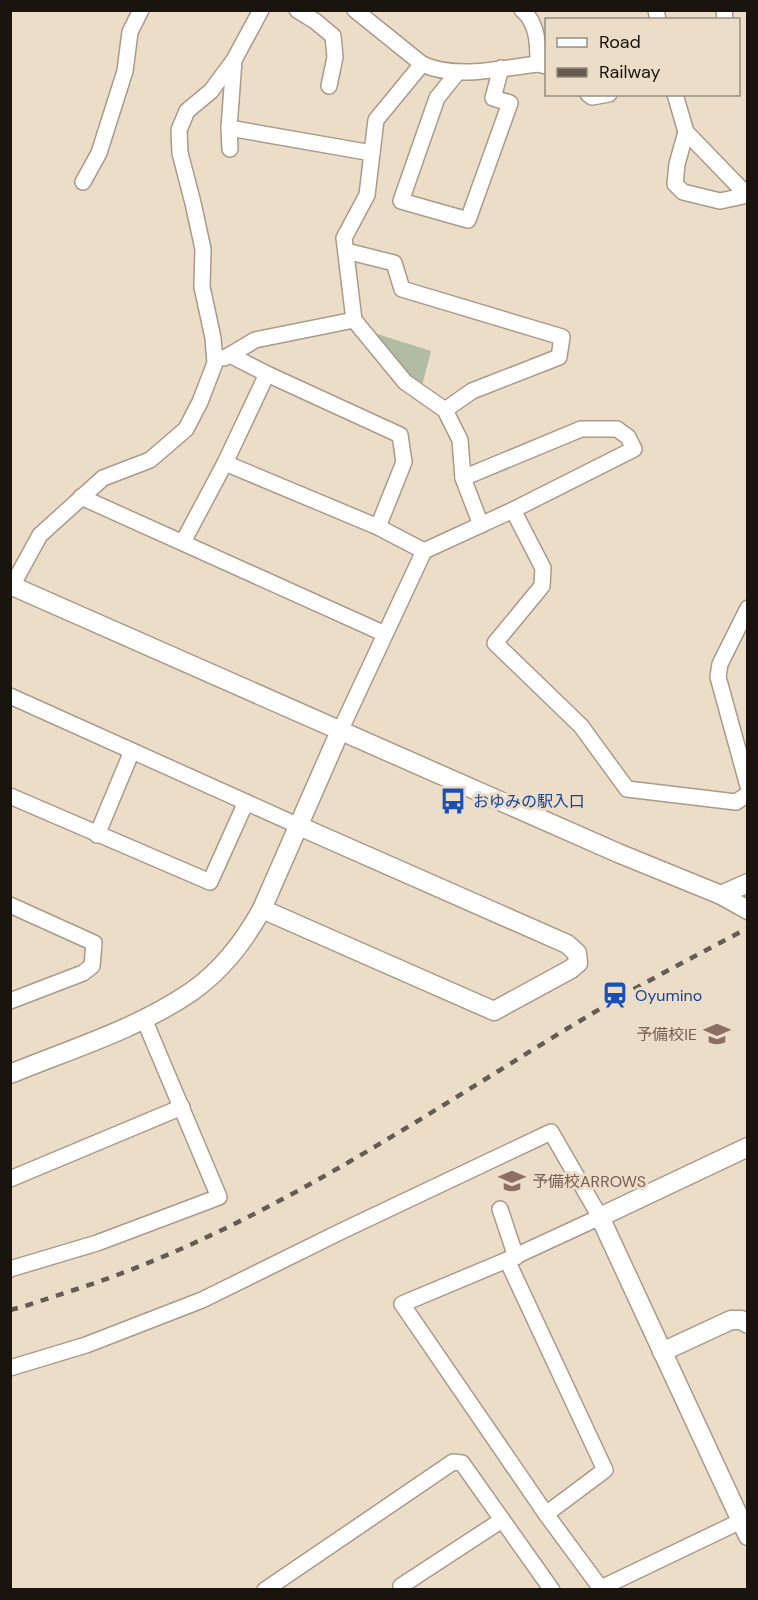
<svg xmlns="http://www.w3.org/2000/svg" width="758" height="1600" viewBox="0 0 758 1600" font-family="'DM Sans','Noto Sans JP',sans-serif">
<rect width="100%" height="100%" fill="#ebddc8"/>
<path fill="#b2bba3" d="M371,332l60,19 -9,35 -13,-10z"/>
<g fill="none" stroke-linecap="round" stroke-linejoin="round">
<g stroke="#a89b88" stroke-width="18">
<g id="minor">
<path d="M297,10l18,11 18,15 2,21 -6,29"/>
<path d="M355,10l67,54c36,16 78,4 116,0l8,2"/>
<path d="M522,10c16,13 16,35 16,54"/>
<path d="M656,10l2,10"/>
<path d="M724,10l1,10"/>
<path d="M457,73l-20,25 -36,103 67,19 42,-117 -17,-5 8,-30"/>
<path d="M588,94l4,3 17,-3"/>
<path d="M675,94l11,38 62,64"/>
<path d="M229,128l143,25 4,-33 46,-56"/>
<path d="M686,132l-9,32 -2,20 8,8 37,9 28,-6"/>
<path d="M230,149l-1,-21 5,-68"/>
<path d="M83,182l16,-29 26,-82 5,-39 11,-22"/>
<path d="M346,251l48,12 8,26 160,48 -3,20 -87,34 -27,19"/>
<path d="M354,320l-10,-82 23,-43 5,-42"/>
<path d="M230,355l25,-15 99,-20 51,62 40,28 15,30 3,38 18,47"/>
<path d="M224,358l6,-3 37,19 -42,89"/>
<path d="M267,374l133,61 4,27 -26,65"/>
<path d="M81,497l304,137"/>
<path d="M513,510l30,58 -1,18 -47,57 86,83 46,63 109,13 12,-8"/>
<path d="M183,542l42,-79 153,64 46,24 -84,180"/>
<path d="M424,551l89,-41 121,-61 -6,-12 -11,-8h-36l-118,49"/>
<path d="M12,586l28,-51 63,-57 47,-18 36,-31 14,-27 15,-39 -2,-25 -11,-51 1,-38 -10,-46 -13,-50 -1,-23 8,-19 24,-20 23,-31 27,-50"/>
<path d="M748,608l-28,56 -2,13 30,109"/>
<path d="M10,696l289,130"/>
<path d="M10,796l200,86 36,-80"/>
<path d="M97,835l35,-84"/>
<path d="M10,905l84,38 -2,23 -9,7 -73,28"/>
<path d="M10,1179l172,-72"/>
<path d="M500,1209l16,48"/>
<path d="M507,1260l98,210 -59,44"/>
<path d="M10,1269l87,-26 122,-46 -75,-178"/>
<path d="M10,1368l76,-23 116,-45 142,-70 207,-98 49,85 -93,43 -105,44 144,210 56,76"/>
<path d="M601,1588l140,-67"/>
<path d="M265,1590l188,-128 9,1 90,127"/>
<path d="M403,1590l-2,-4 101,-66"/>
</g>
</g>
<g stroke="#a89b88" stroke-width="21">
<g id="tertiary">
<path d="M10,585l608,268 103,42 27,15"/>
<path d="M721,895l27,-12"/>
<path d="M262,909l232,102 77,-42 7,-6 -1,-10 -10,-9 -268,-118"/>
<path d="M10,1074c61,-25 127,-45 181,-82 30,-21 54,-52 71,-83l78,-178"/>
<path d="M748,1147l-148,70 148,319"/>
<path d="M662,1352l69,-32h10l7,4"/>
</g>
</g>
<use href="#minor" stroke="#fff" stroke-width="15"/>
<use href="#tertiary" stroke="#fff" stroke-width="18"/>
<path stroke="#645c50" stroke-width="4.5" stroke-dasharray="8 8" stroke-linecap="butt" d="M10,1310c21,-5 41,-13 61,-19 200,-64 370,-189 549,-294 42,-24 85,-46 128,-69"/>
</g>
<defs>
<g id="bus-bare" transform="scale(2.07)"><path d="M-5-6H5V4H4V6H2V4H-2V6H-4V4H-5ZM-3.5-4V0h7V-4ZM-3.5 1.2v1.5H-2V1.2ZM2 1.2v1.5H3.5V1.2Z" fill="#1a4fb4" stroke="#ebddc8" stroke-width="2.5" paint-order="stroke"/></g>
<g id="station-bare" transform="scale(2.07)"><path d="M-3-6H3Q5-6 5-4V2Q5 4 3 4L4.5 6H3L1.5 4h-3L-3 6H-4.5L-3 4Q-5 4-5 2V-4Q-5-6-3-6ZM-3.5-4v3h7v-3ZM-3.5 1v1.5H-2V1ZM2 1v1.5H3.5V1Z" fill="#1a4fb4" stroke="#ebddc8" stroke-width="2.5" paint-order="stroke"/></g>
<g id="school-bare" transform="scale(2.07)"><path d="M0-5L7-2L0 1L-7-2ZM-4 1L0 2.5L4 1V4Q0 6-4 4Z" fill="#8d6e63" stroke="#ebddc8" stroke-width="2.5" paint-order="stroke"/></g>
</defs>
<g fill-rule="evenodd">
<use href="#bus-bare" x="453" y="801"/>
<use href="#station-bare" x="615" y="995"/>
<use href="#school-bare" x="717" y="1034"/>
<use href="#school-bare" x="512" y="1181"/>
</g>
<g text-anchor="middle" stroke-width="6" stroke-linejoin="round" paint-order="stroke">
<g font-size="16" fill="#164399" stroke="#ebddc8" text-anchor="start">
<text x="473" y="807">おゆみの駅入口</text>
<text x="635" y="1001">Oyumino</text>
</g>
<g font-size="16" fill="#785e54" stroke="#ebddc8" text-anchor="end">
<text x="697" y="1040">予備校IE</text>
<text x="532" y="1187" text-anchor="start">予備校ARROWS</text>
</g>
</g>
<rect width="758" height="1600" fill="none" stroke="#19140d" stroke-width="24"/>
<rect x="545" y="18" width="195" height="78" fill="#ebddc8" stroke="#978d7d" stroke-width="1.5"/>
<rect x="557" y="38" width="30" height="9" fill="#ffffff" stroke="#978d7d" stroke-width="1.5"/>
<text x="599" y="48" font-size="18" fill="#19140d">Road</text>
<rect x="557" y="68" width="30" height="9" fill="#645c50" stroke="#978d7d" stroke-width="1.5"/>
<text x="599" y="78" font-size="18" fill="#19140d">Railway</text>
</svg>
